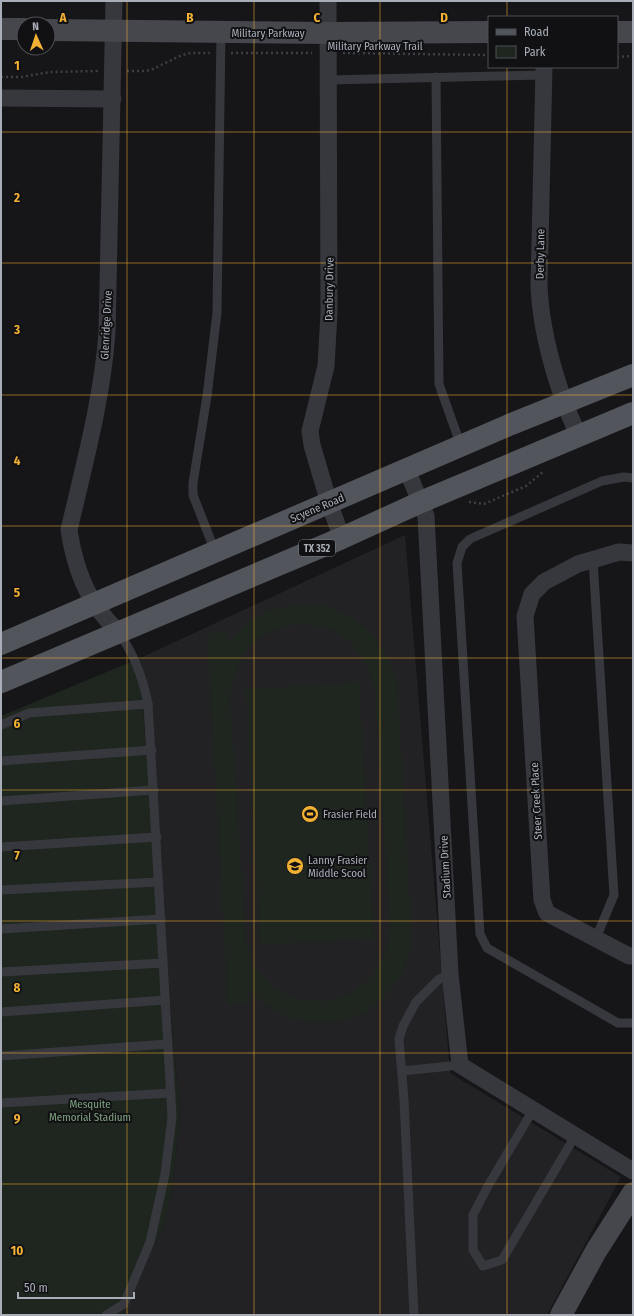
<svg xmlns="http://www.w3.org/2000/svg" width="634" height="1316" viewBox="0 0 634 1316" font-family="'Fira Sans Condensed',sans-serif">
<rect width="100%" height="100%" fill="#161618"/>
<path fill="#222225" d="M405,535l45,538 171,104 -74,138h-423l22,-58 15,-23 10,-37 9,-83 -42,-455z"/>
<g fill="#1e261f" fill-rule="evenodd">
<path d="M304,605l25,2 24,11 20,17 13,20 11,25 14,245 -1,29 -9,22 -15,19 -20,17 -28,9 -26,1 -27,-6 -20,-11 -17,-15 1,13 -21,1 -21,-371 19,-1 1,11c14,-15 31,-31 52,-35 8,-2 17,-2 25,-3zM306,624l24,4 20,14 16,20 9,24 15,242 -4,25 -13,22 -20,18 -26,8 -25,-1 -27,-11 -20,-21 -9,-27 -16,-243 5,-26 9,-19 16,-16 23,-11z"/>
<path d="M138,659l42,455 -9,83 -10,37 -15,23 -22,58h-123v-599z"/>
<path d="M359,683l15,255 -114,7 -14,-256z"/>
</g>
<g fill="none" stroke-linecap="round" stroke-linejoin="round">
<g stroke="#3d3f44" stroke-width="2.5" stroke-dasharray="2 3" stroke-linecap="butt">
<path d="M231,53h81"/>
<path d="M343,53l146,2"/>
<path d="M617,57l16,-1"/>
<path d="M127,71h19l7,-2 29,-14 9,-2h19"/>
<path d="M1,77h20l29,-5 48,-1"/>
<path d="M469,502l15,2 42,-18 17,-14"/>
</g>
<g stroke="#37383d" stroke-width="9">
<path d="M436,77l3,307 22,62"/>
<path d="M329,80l215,-5"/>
<path d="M633,478l-9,-1 -22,4 -132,58 -8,8 -5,16 23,371 7,14 131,75h15"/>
<path d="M211,541l-18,-46v-12l14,-87 10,-83 4,-281"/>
<path d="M593,560l21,335 -18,43"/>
<path d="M1,725l28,-12 119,-9"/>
<path d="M1,761l151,-11"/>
<path d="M1,801l153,-11"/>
<path d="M1,847l156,-10"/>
<path d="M1,890l158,-8"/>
<path d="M1,929l160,-10"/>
<path d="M1,972l162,-9"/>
<path d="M1,1012l164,-12"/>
<path d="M1,1056l167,-12"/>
<path d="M402,1071l58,-6"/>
<path d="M1,1103l170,-10"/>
<path d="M533,1110l-45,76 -15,29v35l10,16 19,-6 73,-124"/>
<path d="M106,1315l18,-11 26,-62 15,-68 7,-57 -24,-413c-5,-25 -14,-51 -30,-72"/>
<path d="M414,1315l-10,-215 -5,-61 4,-13 13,-24 23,-23 11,-5"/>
</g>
<g stroke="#37383d" stroke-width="17">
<path d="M114,1l-7,332c-5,67 -23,132 -38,197 4,26 11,51 25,73 7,11 16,20 24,29"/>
<path d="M328,1l1,312 -3,53 -16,65 2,14 17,58 13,35"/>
<path d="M544,67l-5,220c2,39 12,78 25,114 4,12 10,23 14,35"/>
<path d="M1,98l112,1"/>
<path d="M407,470l19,46 24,458 10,91 173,106"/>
<path d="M633,553l-14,-1 -41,12 -34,18 -12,12 -7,22 17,284 5,13 82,43h4"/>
</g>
<g stroke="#45474d" stroke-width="22">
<path d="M1,29h23"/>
<path d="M48,30l281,3 160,-1"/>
<path d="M617,32h16"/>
<path d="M561,1315l35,-64 37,-58"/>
</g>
<g stroke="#53555c" stroke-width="22">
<path d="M1,644l508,-219 124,-50"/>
<path d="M1,682l341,-144 79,-36 212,-89"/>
</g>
</g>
<path fill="none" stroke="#f2b134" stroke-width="1" stroke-opacity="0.55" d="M127,1v1314M254,1v1314M380,1v1314M507,1v16M507,67v1248M1,132h632M1,263h632M1,395h632M1,526h632M1,658h632M1,790h632M1,921h632M1,1053h632M1,1184h632"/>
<defs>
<g id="stadium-disc" transform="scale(0.9)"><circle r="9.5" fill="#f2b134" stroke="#111113"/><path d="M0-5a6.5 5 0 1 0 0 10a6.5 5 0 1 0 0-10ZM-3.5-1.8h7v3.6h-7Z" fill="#111"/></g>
<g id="school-disc" transform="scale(0.9)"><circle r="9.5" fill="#f2b134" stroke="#111113"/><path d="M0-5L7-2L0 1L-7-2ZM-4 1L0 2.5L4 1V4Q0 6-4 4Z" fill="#111"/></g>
</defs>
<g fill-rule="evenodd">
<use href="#stadium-disc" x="310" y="814"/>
<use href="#school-disc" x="295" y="866"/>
</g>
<g text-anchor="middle" stroke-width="4" stroke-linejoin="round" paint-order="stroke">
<rect fill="#111113" stroke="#7b7e86" stroke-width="1" x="299" y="540" width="36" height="16" rx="3"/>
<g font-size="10" font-weight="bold" fill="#a8adb8">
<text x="317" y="552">TX 352</text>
</g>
<g font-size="11" fill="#a8adb8" stroke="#111113">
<text x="268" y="37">Military Parkway</text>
<text x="375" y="50">Military Parkway Trail</text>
<text transform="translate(540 254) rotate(-89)" y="4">Derby Lane</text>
<text transform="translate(329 289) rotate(-89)" y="4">Danbury Drive</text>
<text transform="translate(106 325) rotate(-87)" y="4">Glenridge Drive</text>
<text transform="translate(317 508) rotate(-23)" y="4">Scyene Road</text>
<text transform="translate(536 801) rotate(-93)" y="4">Steer Creek Place</text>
<text transform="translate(445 867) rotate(-93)" y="4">Stadium Drive</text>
</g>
<g font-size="11" fill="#a8adb8" stroke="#111113" text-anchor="start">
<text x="323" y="818">Frasier Field</text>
<text x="308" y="864">Lanny Frasier<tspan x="308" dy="13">Middle Scool</tspan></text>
</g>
<g font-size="11" fill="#7fa381" stroke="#111113">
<text x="90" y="1108">Mesquite<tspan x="90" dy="13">Memorial Stadium</tspan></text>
</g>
</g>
<g font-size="13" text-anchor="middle" font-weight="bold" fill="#f2b134" stroke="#111113" stroke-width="4" stroke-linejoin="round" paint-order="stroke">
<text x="63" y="22">A</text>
<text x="190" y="22">B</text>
<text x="317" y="22">C</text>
<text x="444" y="22">D</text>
<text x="17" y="70">1</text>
<text x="17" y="202">2</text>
<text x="17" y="334">3</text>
<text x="17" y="465">4</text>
<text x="17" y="597">5</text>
<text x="17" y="728">6</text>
<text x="17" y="860">7</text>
<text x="17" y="992">8</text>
<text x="17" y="1123">9</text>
<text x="17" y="1255">10</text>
</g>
<rect width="634" height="1316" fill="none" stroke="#a8adb8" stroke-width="4"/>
<rect x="488" y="16" width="130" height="52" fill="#111113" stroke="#4d4f55"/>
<rect x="496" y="29" width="20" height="6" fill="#53555c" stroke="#4d4f55"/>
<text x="524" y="36" font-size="12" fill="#a8adb8">Road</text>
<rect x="496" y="46" width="20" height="12" fill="#1e261f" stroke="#4d4f55"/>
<text x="524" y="56" font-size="12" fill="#a8adb8">Park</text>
<g transform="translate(36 36) rotate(357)"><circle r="19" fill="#111113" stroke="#4d4f55"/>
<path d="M0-3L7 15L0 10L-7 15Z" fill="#f2b134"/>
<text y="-6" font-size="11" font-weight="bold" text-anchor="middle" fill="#a8adb8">N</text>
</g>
<path d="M18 1292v6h116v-6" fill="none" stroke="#a8adb8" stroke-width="2"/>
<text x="24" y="1292" font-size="12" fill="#a8adb8" stroke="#111113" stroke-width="3" paint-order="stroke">50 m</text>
</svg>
